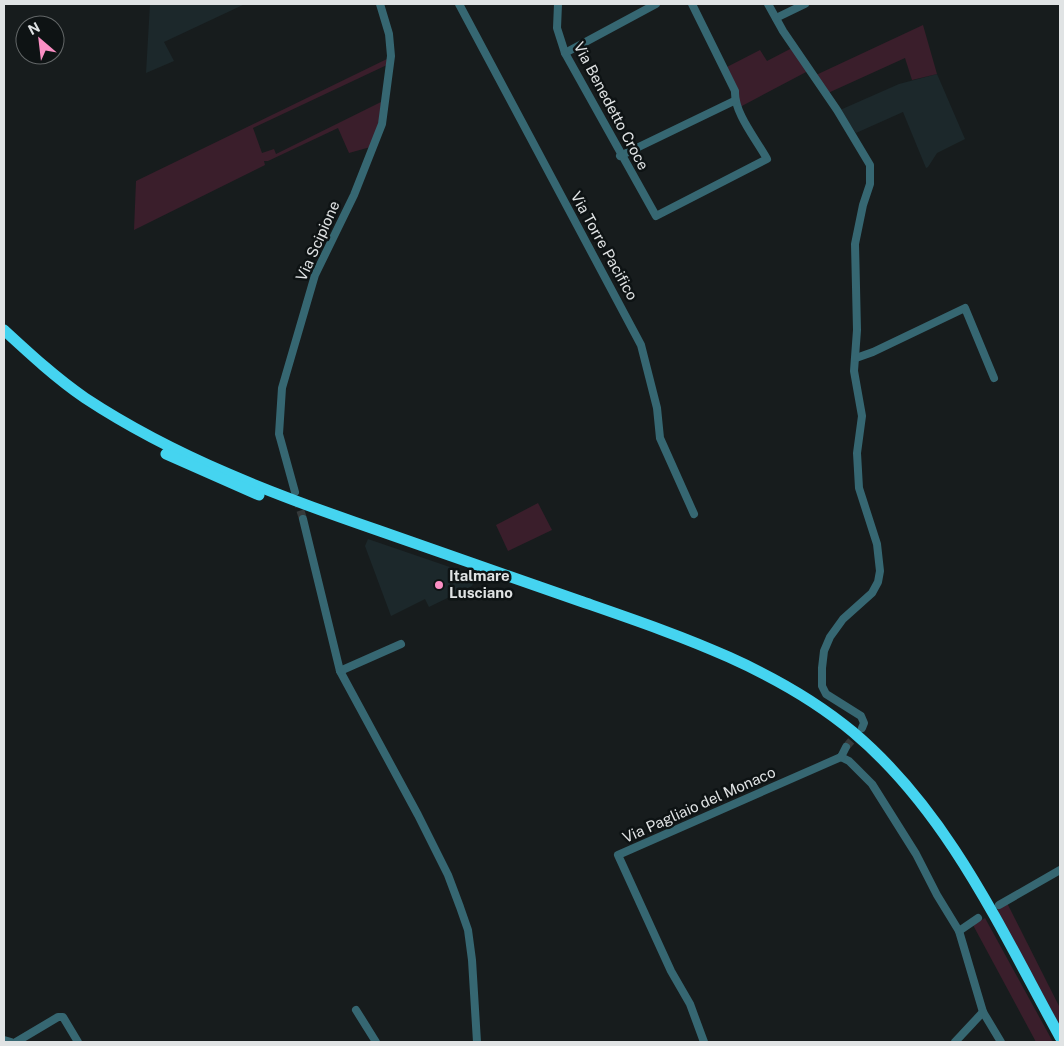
<svg xmlns="http://www.w3.org/2000/svg" width="1064" height="1046" viewBox="0 0 1064 1046" font-family="'Public Sans',sans-serif">
<rect width="100%" height="100%" fill="#171c1d"/>
<g fill="#1c282b">
<path d="M150,4h95l-81,38 10,19 -28,12z"/>
<path d="M937,74l28,65 -28,14 -9,14 -2,1 -23,-56 -47,21 -16,-23 59,-26z"/>
<path d="M368,539l38,13 70,24 -4,10 -43,21 -4,-8 -34,17 -26,-70z"/>
</g>
<g fill="#3a1e2b">
<path d="M923,25l14,49 -25,6 -7,-22 -77,35 -12,-18z"/>
<path d="M792,48l16,23 -68,36 -15,-39 35,-18 7,11z"/>
<path d="M389,58v6l-136,64 9,25 12,-4 2,5 107,-53 -9,45 -25,7 -11,-25 -70,33h-4l1,4 -131,65 2,-49z"/>
<path d="M538,503l14,27 -44,21 -12,-26z"/>
<path d="M1007,903l53,105v19l-63,-117z"/>
<path d="M985,918l68,124h-17l-63,-117z"/>
</g>
<g fill="none" stroke-linecap="round" stroke-linejoin="round">
<g stroke="#353a3b" stroke-width="8" stroke-dasharray="8 4" stroke-linecap="butt">
<path d="M297,499l6,20"/>
<path d="M846,747l13,-15"/>
</g>
<g stroke="#366772" stroke-width="8">
<path d="M459,4l182,341 16,63 3,30 34,76"/>
<path d="M558,4l-1,24 8,25 91,163 111,-57c-11,-20 -33,-46 -32,-68l-43,-87"/>
<path d="M768,4l15,27 54,79 33,55v19l-7,21 -8,39 2,86 -3,41 8,45 -5,37 2,35 18,56 3,27 -2,11 -6,11 -29,26 -13,18 -6,14 -2,17v18l4,8 35,22 3,7 -2,5"/>
<path d="M776,18l29,-14"/>
<path d="M565,53l91,-49"/>
<path d="M620,156l114,-55"/>
<path d="M856,358l17,-6 92,-44 29,70"/>
<path d="M295,492l-16,-58 3,-46 33,-113 39,-80 28,-71 9,-68 -2,-22 -9,-30"/>
<path d="M303,519l37,152 78,144 30,60 12,32 8,23 4,30 5,82"/>
<path d="M340,671l61,-27"/>
<path d="M841,757l8,4 23,23 44,70 21,41 22,36 24,81 18,30"/>
<path d="M841,757l5,-10"/>
<path d="M999,905l61,-35"/>
<path d="M959,931l19,-13"/>
<path d="M356,1010l20,32"/>
<path d="M4,1040l7,2"/>
<path d="M16,1042l42,-25h5l15,25"/>
<path d="M704,1042l-14,-38 -19,-33 -53,-116 223,-98"/>
<path d="M955,1042l28,-30"/>
</g>
<g stroke="#45d4f0" stroke-width="11">
<path d="M4,330c26,24 52,48 81,68 91,60 193,98 295,133 67,24 134,47 200,70 95,33 195,66 273,131 96,81 148,198 207,305"/>
<path d="M166,454l93,41"/>
</g>
</g>
<circle fill="#fb8fc4" stroke="#0e1314" stroke-width="2" cx="439" cy="585" r="5"/>
<g text-anchor="middle" stroke-width="5" stroke-linejoin="round" paint-order="stroke">
<g font-size="15" fill="#e0e3e4" stroke="#0e1314">
<text transform="translate(611 106) rotate(62)" y="5">Via Benedetto Croce</text>
<text transform="translate(318 241) rotate(-66)" y="5">Via Scipione</text>
<text transform="translate(604 246) rotate(61)" y="5">Via Torre Pacifico</text>
<text transform="translate(699 805) rotate(-24)" y="5">Via Pagliaio del Monaco</text>
</g>
<g font-size="15" font-weight="bold" fill="#e0e3e4" stroke="#0e1314" text-anchor="start">
<text x="449" y="581">Italmare<tspan x="449" dy="17">Lusciano</tspan></text>
</g>
</g>
<rect width="1064" height="1046" fill="none" stroke="#e0e3e4" stroke-width="10"/>
<g transform="translate(40 40) rotate(332)"><circle r="24" fill="#0e1314" stroke="#626667"/>
<path d="M0-4L9 19L0 12L-9 19Z" fill="#fb8fc4"/>
<text y="-8" font-size="14" font-weight="bold" text-anchor="middle" fill="#e0e3e4">N</text>
</g>
</svg>
